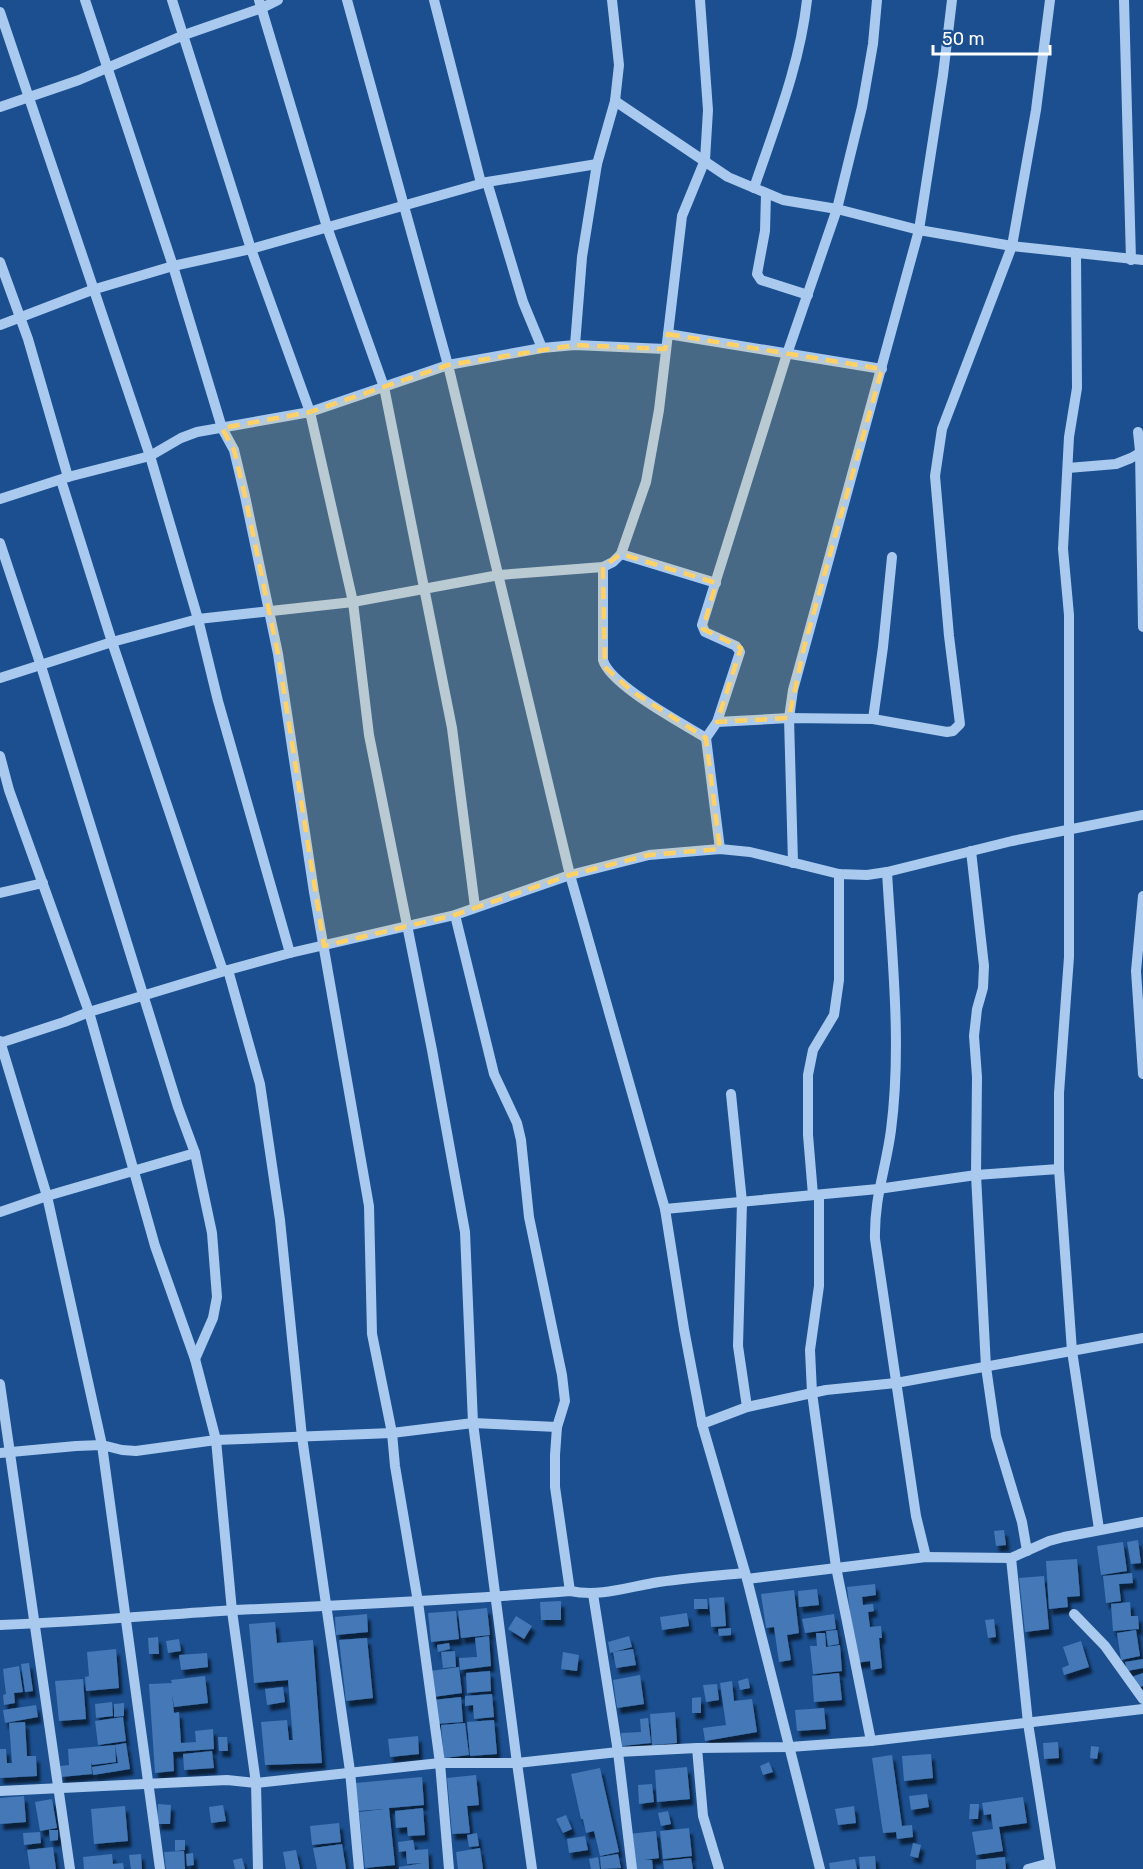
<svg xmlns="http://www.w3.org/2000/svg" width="1143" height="1869" viewBox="0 0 1143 1869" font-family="Rubik,sans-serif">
<defs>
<filter id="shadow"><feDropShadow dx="3.5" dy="6" stdDeviation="1.5" flood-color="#0009"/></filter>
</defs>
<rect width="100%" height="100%" fill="#1b4f8f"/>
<g fill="#4478b7" filter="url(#shadow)">
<path d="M1004,1530l2,15 -10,1 -2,-15z"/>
<path d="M1138,1540l3,23 -10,1 -4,-22z"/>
<path d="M1123,1542l4,29 -26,4 -4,-29z"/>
<path d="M1077,1559l3,37 -13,1 1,10 -19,2 -3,-48z"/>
<path d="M1132,1573l1,10 -14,1 2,17 -15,2 -3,-27z"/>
<path d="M1044,1576l5,53 -24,3 -6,-54z"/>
<path d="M875,1584l1,11 -14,2 1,8 10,-1 1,7 -6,1 2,15 11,-1 1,12h-3l3,30 -11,2 -1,-9 -14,2 -9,-76z"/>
<path d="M817,1589l2,16 -20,2 -1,-16z"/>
<path d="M794,1590l5,43 -12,2 4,25 -12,2 -5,-35 -8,1 -5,-34z"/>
<path d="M724,1597l2,29 -15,1 -2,-29z"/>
<path d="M694,1599h13l1,10h-14z"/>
<path d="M561,1601v19h-20l-1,-18z"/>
<path d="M1130,1602l1,14h7l1,13 -26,2 -2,-27z"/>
<path d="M487,1608l3,27 -29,3 -3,-27z"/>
<path d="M456,1611l3,28 -28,3 -3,-29z"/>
<path d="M687,1613l2,13 -27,4 -2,-13z"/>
<path d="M367,1614l1,18 -32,3 -1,-18z"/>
<path d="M834,1614l2,15 -31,4 -3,-14z"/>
<path d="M516,1616l16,10 -8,13 -16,-10z"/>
<path d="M994,1619l2,18 -8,1 -3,-18z"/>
<path d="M275,1622l2,21 36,-3 9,123 -57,2 -4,-43 26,-2 2,20h4l-5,-60 -34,3 -5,-59z"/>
<path d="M731,1628v7l-12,1 -1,-7z"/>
<path d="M837,1630l2,14 -11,2 -2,-15z"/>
<path d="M1136,1630l4,26 -19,4 -4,-27z"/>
<path d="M816,1633h9l1,14 14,-2 2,26 -29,3 -3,-28h7z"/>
<path d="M489,1636l2,30 -31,4 -1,-12 18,-1 -2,-19z"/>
<path d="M629,1636l3,11 -22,6 -2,-11z"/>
<path d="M158,1637l1,17h-10l-1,-16z"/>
<path d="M367,1638l6,60 -27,3 -7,-61z"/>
<path d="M179,1639l2,12 -13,2 -2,-12z"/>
<path d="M1081,1641l8,26 -25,8 -2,-7 7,-3 -6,-18z"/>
<path d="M449,1643l1,6 -12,3 -1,-7z"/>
<path d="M116,1649l3,39 -33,3 -1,-14 4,-1 -2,-24z"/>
<path d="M633,1649l3,16 -20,3 -3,-16z"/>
<path d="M455,1651l1,16 -13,1 -2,-16z"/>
<path d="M563,1652l16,3 -2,16 -16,-2z"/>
<path d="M207,1653l1,14 -27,3 -2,-15z"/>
<path d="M1143,1659v9l-16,3 -2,-9z"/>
<path d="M29,1663l4,28 -8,1 -4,-28z"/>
<path d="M19,1666l4,26 -9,1 1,10 -11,2 -1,-10 3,-1 -3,-25z"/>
<path d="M459,1667l3,26 -29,4 -3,-26z"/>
<path d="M490,1671l1,20 -24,2 -1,-20z"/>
<path d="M839,1673l3,27 -28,2 -2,-26z"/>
<path d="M1143,1673v13l-7,2 -4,-11z"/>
<path d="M640,1675l4,29 -27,4 -4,-28z"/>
<path d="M205,1676l3,27 -34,4 -2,-13 2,19 5,-1 2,31 15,-1 -1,-11 18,-2 1,20 -41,3 1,19 -19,2 -6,-89 23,-1 -1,-3z"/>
<path d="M748,1678l2,10 -10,2 -2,-9z"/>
<path d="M83,1679l3,40 -27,2 -4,-40z"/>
<path d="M732,1681l2,20 18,-2 5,33 -52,9 -2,-13 23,-3 -6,-42z"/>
<path d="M717,1684l2,16 -13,2 -3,-17z"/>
<path d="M283,1687l2,15 -18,3 -2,-16z"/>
<path d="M492,1694l2,23 -20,2 -1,-14 -8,1v-10z"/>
<path d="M461,1697l2,25 -28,2 -2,-24z"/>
<path d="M701,1697v16h-9v-15z"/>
<path d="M112,1702l1,14 -17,2 -1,-14z"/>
<path d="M124,1703v13l-10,1v-13z"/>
<path d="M36,1705l2,12 -33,6 -2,-13z"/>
<path d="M824,1708l2,21 -29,2 -2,-21z"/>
<path d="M675,1712l2,31 -25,2 -2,-31z"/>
<path d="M123,1717l3,24 -28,4 -3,-24z"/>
<path d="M648,1718l3,25 -29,3 -1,-13 20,-1 -1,-13z"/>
<path d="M494,1720l3,34 -27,2 -3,-34z"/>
<path d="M25,1722l2,34h9l1,20 -37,2v-29h6l1,14h5l-3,-40z"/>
<path d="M465,1723l4,32 -25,3 -3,-33z"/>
<path d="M418,1736l1,18 -29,3 -2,-18z"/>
<path d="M218,1737h9l1,14h-9z"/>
<path d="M1058,1742l1,16 -15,1 -1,-16z"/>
<path d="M126,1743l4,26 -37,6 -1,-8 26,-4 -3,-18z"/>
<path d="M115,1745l1,17 -24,3 -1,-3 1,12 -31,3 -1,-11 9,-1 -1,-16z"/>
<path d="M1091,1746l8,1 -2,12 -7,-1z"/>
<path d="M212,1751l2,17 -30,2 -1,-16z"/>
<path d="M931,1754l2,24 -29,3 -2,-25z"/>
<path d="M892,1755l10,71 10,-1 1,12 -16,2 -1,-7 -13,1 -11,-75z"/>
<path d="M769,1762l4,10 -10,3 -3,-9z"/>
<path d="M687,1767l3,32 -33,3 -2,-32z"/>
<path d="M600,1768l19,84 -19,4 -6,-25 -8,2 -3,-14h-2l-10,-45z"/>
<path d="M476,1775l3,30 -12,1 3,27 -18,1 -5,-56z"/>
<path d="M422,1777l2,28 -35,3 6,57 -30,3 -6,-56 25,-3 -26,2 -3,-28z"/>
<path d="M652,1784l2,18 -15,2 -1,-19z"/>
<path d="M927,1794l2,13 -18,3 -2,-14z"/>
<path d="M24,1796l2,26 -26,2v-26z"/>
<path d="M1023,1797l4,26 -28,4 4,24 -27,4 -4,-23 21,-3 -2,-15 -7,1 -2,-12z"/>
<path d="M52,1799l5,29 -17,3 -5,-29z"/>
<path d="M158,1804l13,1 -1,19h-13z"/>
<path d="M970,1804h9l-1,15h-9z"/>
<path d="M223,1805l3,16 -15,2 -2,-16z"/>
<path d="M125,1806l3,35 -34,3 -3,-35z"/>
<path d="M854,1806l2,17 -18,2 -3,-16z"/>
<path d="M423,1808l2,27 -17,1 -1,-9 -11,1 -1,-17z"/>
<path d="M668,1811l3,13 -10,2 -3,-13z"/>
<path d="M566,1815l6,14 -9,4 -7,-14z"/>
<path d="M339,1823l2,19 -29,3 -2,-19z"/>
<path d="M689,1828l3,28 -29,3 -3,-28z"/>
<path d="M49,1830h9v10l-8,1z"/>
<path d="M656,1831l3,27 -15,2h8l1,9h-20l-4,-35z"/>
<path d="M40,1832l1,11 -17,2 -1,-12z"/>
<path d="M477,1833l2,13 -10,1 -2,-12z"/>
<path d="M585,1836l3,14 -19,3 -2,-14z"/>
<path d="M175,1840h10v10l-10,1z"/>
<path d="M413,1840l2,10 13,-1 1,20h-30v-2l24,-4 -16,1 -1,-13 -7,1 -1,-10z"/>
<path d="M913,1843l8,2 -3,13 -8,-2z"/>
<path d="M342,1844l4,25h-29l-4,-21z"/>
<path d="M53,1847l3,22h-26l-3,-19z"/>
<path d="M480,1848l3,21h-25l-2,-17z"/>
<path d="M296,1850l4,19h-14l-3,-17z"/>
<path d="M184,1851l1,18h-19l-2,-17z"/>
<path d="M193,1853l1,12 -7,1 -1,-12z"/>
<path d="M112,1854l1,10 10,-1 1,6h-40l-1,-12z"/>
<path d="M141,1854l1,15h-11l-2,-14z"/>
<path d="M618,1854l3,14 -20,1 -1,-12z"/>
<path d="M875,1856l1,13h-16l-1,-12z"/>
<path d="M598,1857l2,12h-9l-2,-10z"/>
<path d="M1005,1857l1,12h-30v-9z"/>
<path d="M242,1858l3,11h-10l-2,-9z"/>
<path d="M691,1858l2,11h-29l-1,-8z"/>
<path d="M855,1859l2,10h-27l-1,-6z"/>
</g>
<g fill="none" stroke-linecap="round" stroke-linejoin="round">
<g stroke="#a9c9ee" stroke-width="10">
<path d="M85,0l88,266 49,162 12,22 11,46 33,158 36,238 55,314 3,128 20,99 3,33 23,136 22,161 9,106"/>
<path d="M172,0l79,249 59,163 43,190 16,133 63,315 33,182 8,191 44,340 15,106"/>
<path d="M259,0l68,227 57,160 68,341 23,179"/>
<path d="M347,0l101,365 122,510 95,334 19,120 18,95 45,155 73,290"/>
<path d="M434,0l47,183"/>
<path d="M1124,0l7,260"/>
<path d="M0,12l150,444 48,163 20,82 72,252"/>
<path d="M615,101l113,76 55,23 54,9 82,21 93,16 131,14"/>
<path d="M0,107l79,-27 105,-45 78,-27 16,-8"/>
<path d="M487,182l36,120 19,46"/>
<path d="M754,188c21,-62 46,-123 53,-188"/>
<path d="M766,194l-1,37 -8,43 4,6 47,15"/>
<path d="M1076,253l1,135 -8,49 -6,112 6,66v342l-10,136v76l13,182 27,178"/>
<path d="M0,262l28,77 40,138"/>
<path d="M0,325l92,-35 81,-24 78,-17 236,-67 110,-18"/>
<path d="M668,334l214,35"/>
<path d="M575,345l7,-88 15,-93 18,-63 4,-36 -7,-65"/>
<path d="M1138,432l2,19 3,176"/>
<path d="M1068,468l48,-4 15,-6 12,-7"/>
<path d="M61,480l51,162 111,329"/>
<path d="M0,499l68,-22 82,-21 31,-18 16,-6 113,-20 138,-47 94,-17 33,-3 90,4"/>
<path d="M0,543l41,123 137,441 17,46 17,80 5,64 -4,21 -18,41"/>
<path d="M621,554l95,29"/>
<path d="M603,567v93c7,25 79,63 103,78"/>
<path d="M0,678l112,-36 86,-23 155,-17 146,-27 104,-8 10,-5 8,-8 25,-72 13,-72 23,-194 23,-56 3,-50 -8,-110"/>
<path d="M873,719l10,-72 9,-90"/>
<path d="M717,722l72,-4 84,1 74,13 6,-1 7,-7 -11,-88 -14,-160 7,-47 70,-183 24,-136 14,-110"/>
<path d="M0,756l9,34 80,222 66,234 40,113 21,81 16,171 24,172 2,86"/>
<path d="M720,849l-14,-111 11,-16 23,-70 -4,-6 -31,-14 -3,-7 85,-271 50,-145 25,-102 11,-63 4,-44"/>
<path d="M971,851l13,115 -1,22 -6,21 -3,27 3,41 -1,98 10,192 10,69 26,86 5,29"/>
<path d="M793,863l-4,-145 4,-28 126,-460 24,-155 9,-75"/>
<path d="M887,872c5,86 15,173 4,258 -5,39 -17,67 -16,109l41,277 10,41"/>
<path d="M0,893l43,-10"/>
<path d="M1143,896l-7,75 7,103"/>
<path d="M455,915l39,159 23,49 4,17 8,77 33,158 3,26 -8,26 -2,28v32l15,104"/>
<path d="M228,970l32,114 20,136 22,217 48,334 9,98"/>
<path d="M0,1041l47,155 55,249 58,424"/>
<path d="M0,1043l64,-21 25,-10 139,-42 62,-17 165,-38 115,-40 79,-20 71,-6 30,3 89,22 28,1 20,-3 125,-31 131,-26"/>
<path d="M731,1094l11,108 -4,144 9,61"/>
<path d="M813,1195l-5,-60v-60l5,-25 21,-35 5,-35v-106"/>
<path d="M819,1195v91l-9,64 2,43 24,174 35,174"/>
<path d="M665,1209l213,-20 98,-14 83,-6"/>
<path d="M0,1212l47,-16 148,-43"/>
<path d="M0,1384l70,485"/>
<path d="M702,1424l45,-17 79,-17 70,-7 247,-45"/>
<path d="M0,1453l76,-7 26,-1 20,5 14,1 80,-11 176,-7 81,-10 84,4"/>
<path d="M1011,1558l17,165 23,146"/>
<path d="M747,1579l179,-22 85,1 38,-17 15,-4 79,-15"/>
<path d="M593,1594l25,158 14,117"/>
<path d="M1074,1614l31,32 38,53"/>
<path d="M0,1625c79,-3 157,-10 235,-15 112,-5 224,-10 335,-19 29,6 55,-3 83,-8 30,-5 62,-7 92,-10"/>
<path d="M697,1748l6,68 16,53"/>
<path d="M0,1791l227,-11 29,3 184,-20h77l101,-11 79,-4 93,-1 81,-6 272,-32"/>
<path d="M1028,1869l22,-6"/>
</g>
</g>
<path fill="#ffd166" fill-opacity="0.2" stroke="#ffd166" stroke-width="4.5" stroke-dasharray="12 8" stroke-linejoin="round" d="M668,334l214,35 -78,279 -15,70 -72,4 24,-74 -38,-19 13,-46 -95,-29 -18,13 2,100 28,25 73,46 14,111 -71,6 -79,20 -115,40 -131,31 -46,-292 -33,-158 -11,-46 -12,-22 88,-16 138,-47 127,-20 90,4z"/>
<path d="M933 45v9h117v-9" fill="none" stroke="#ffffff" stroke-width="3"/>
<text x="942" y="45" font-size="18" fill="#ffffff" stroke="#1b4f8f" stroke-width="4.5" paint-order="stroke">50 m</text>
</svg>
